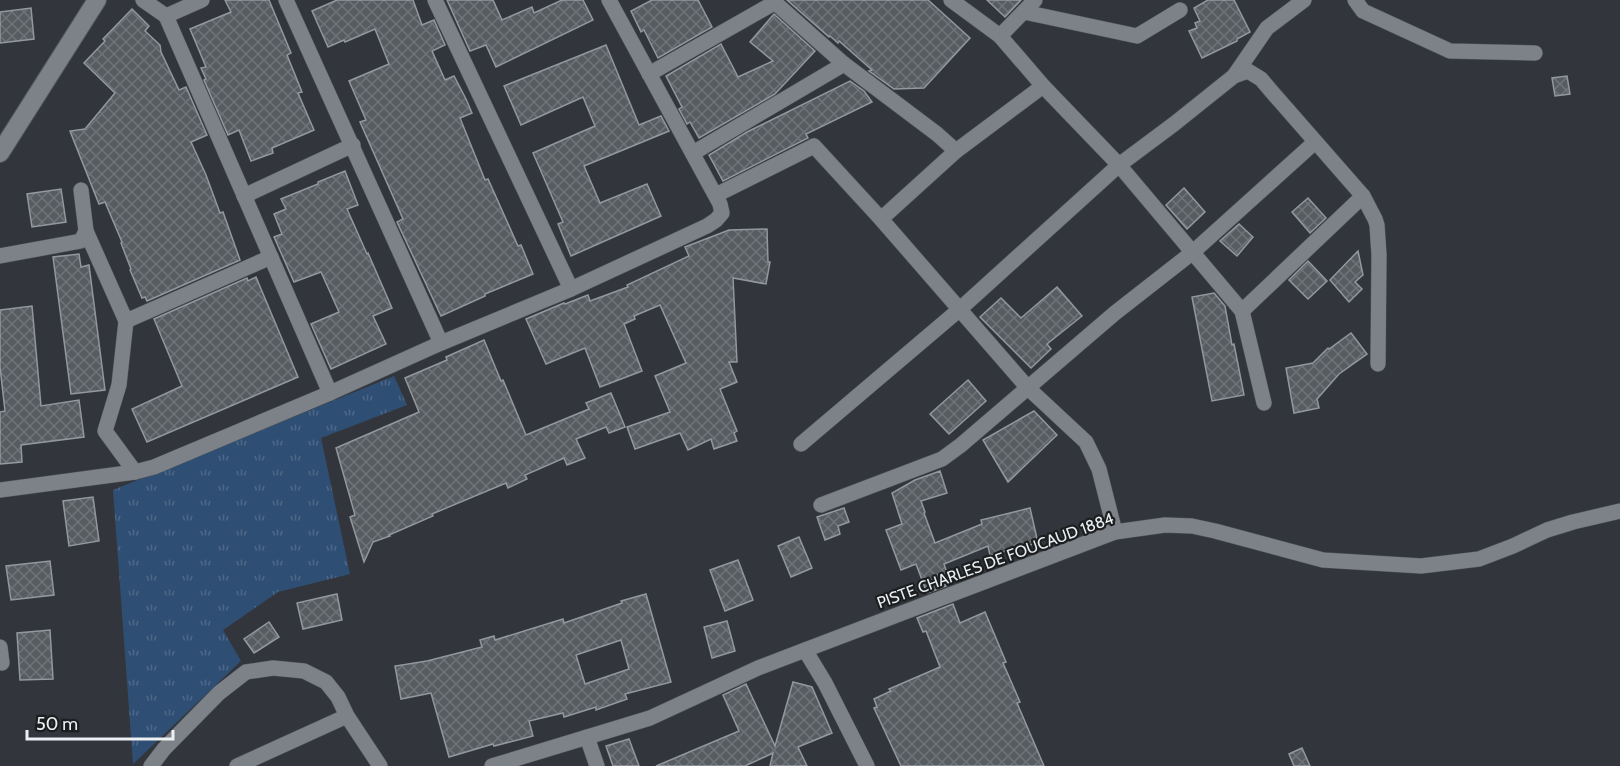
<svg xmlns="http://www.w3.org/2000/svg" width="1620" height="766" viewBox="0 0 1620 766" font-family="Cabin,sans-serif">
<defs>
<pattern id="grass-tufts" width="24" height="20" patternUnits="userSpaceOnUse" patternTransform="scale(1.5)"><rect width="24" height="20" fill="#2f4e73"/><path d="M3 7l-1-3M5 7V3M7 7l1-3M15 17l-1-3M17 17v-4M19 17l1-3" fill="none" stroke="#4d6887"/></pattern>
<pattern id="building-cross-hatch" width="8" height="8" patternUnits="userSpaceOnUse" patternTransform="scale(1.5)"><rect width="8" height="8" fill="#575c61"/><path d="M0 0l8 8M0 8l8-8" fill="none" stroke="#6f7478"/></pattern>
</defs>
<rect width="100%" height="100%" fill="#32363c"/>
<path fill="url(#grass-tufts)" d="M394,376l13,29 -86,33 29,136 -72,18 -55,38 18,31 -108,103 -20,-274z"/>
<g fill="url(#building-cross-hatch)" stroke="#93989f" stroke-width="1.5" fill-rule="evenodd">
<path d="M225,0h44l22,53 -4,2 15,37 -4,1 16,37 -42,18 1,5 -22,8 -12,-31 -11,5 -24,-55 2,-1 -5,-11 5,-1 -16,-38 41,-17z"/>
<path d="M337,0h76l9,25 12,-5 11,25 -13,6 13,29 9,-4 12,23 6,14 -12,5 25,62 3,-1 30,67 3,-1 12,29 -48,20v2l-44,20 -44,-94 6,-3 -43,-97 6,-2 -17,-39 40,-17 -14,-35 -30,13 -1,-2 -16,7 -16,-36z"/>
<path d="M447,0h46l9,20 30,-13 2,6 28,-13h21l10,20 -97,47 -10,-22 -16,6z"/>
<path d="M652,0h46l14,27 -54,31 -14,-28 -3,2 -10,-21z"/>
<path d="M787,0h141l42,38 -46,50 -30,1 -25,-18 3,-1 -33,-29 -1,2 -8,-7 -1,1z"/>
<path d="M987,0h34l-16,17z"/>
<path d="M1208,0h26l16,32 -13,7v2l-35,17 -13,-27 8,-3 -2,-5 5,-2 -6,-13z"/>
<path d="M31,8l3,31 -34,4v-31z"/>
<path d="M132,9l17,17 -4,5 15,14 1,7 18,38 7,-3 21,48 -16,7 15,33 14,38 3,-1 17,48 -93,41 -2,-4 -3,1 -12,-28 1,-1 -10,-26 1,-1 -17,-40 -6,2 -29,-73 15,-2 30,-36 -31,-30 21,-22 -2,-2z"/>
<path d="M774,14l41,37 -40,43 -76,44 -9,-16 -3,2 -8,-15 3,-2 -16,-31 55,-32 17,33 35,-16 -23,-19z"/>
<path d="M606,45l33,80 22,-9 8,15 -85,35 16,37 47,-19 14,32 -90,40 -13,-32 5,-2 -30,-69 62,-27 -12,-29 -62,28 -17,-39z"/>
<path d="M1567,76l3,18 -15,2 -3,-18z"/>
<path d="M850,81l14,10 8,11 -66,32 2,4 -85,43 -14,-26 38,-23z"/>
<path d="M345,171l13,34 -11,4 20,45 1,-1 24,55 -19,8 13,28 -55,25 -20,-45 28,-12 -18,-40 -27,10 -20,-45 8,-3 -8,-20 12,-5 -5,-10 37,-15v-2z"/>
<path d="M1184,188l21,24 -18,17 -21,-24z"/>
<path d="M61,189l5,33 -34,5 -5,-33z"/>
<path d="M1308,198l18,20 -16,15 -18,-21z"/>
<path d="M1239,224l14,13 -16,19 -17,-15z"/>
<path d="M767,229l1,33h2l-4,22 -33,-6 4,84h-8l8,20 -17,7 17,42 -3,2 3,8 -23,8 -3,-10 -23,11 -8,-17 -45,16 -8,-22 43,-15 -15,-36 31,-13 -26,-58 -26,11 1,3 -11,5 18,47 -42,16 -15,-39 -39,16 -20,-45 38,-16 1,1 23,-9 2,6 38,-14 -1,-2 62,-29 -4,-9 44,-17z"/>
<path d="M1358,251l5,24 -8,7 7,7 -13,13 -19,-22z"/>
<path d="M79,254l2,13 8,-2 16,125 -34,4 -18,-137z"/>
<path d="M1308,261l19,20 -19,18 -19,-19z"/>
<path d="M256,277l42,100 -151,65 -15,-33 50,-23 -28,-67 93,-41 1,3z"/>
<path d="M1057,287l25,29 -35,28 4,5 -20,19 -51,-51 21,-19 20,20z"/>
<path d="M1214,293l11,13 7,39 2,-1 10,51 -32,6 -20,-104z"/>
<path d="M32,306l9,100 38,-6 5,37 -63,8 1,17 -22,2v-52l5,-1 -5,-44v-57z"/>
<path d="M1351,333l16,21 -28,20 -22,25 2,9 -25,5 -8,-45 27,-5 15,-15 1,1z"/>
<path d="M484,340l17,41 2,-1 23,55 63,-26 -3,-6 25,-10 14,34 -16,6 -3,-6 -30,12 9,19 -18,7 -3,-7 -39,17 2,4 -19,9 -2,-5 -74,31 1,2 -44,19 1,1 -17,6 -9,20 -14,-45 5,-2 -19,-67 83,-36 -14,-34 42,-18 -1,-3z"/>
<path d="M968,380l18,21 -37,33 -19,-20z"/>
<path d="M1034,411l23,24 -49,47 -25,-42z"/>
<path d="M940,471l7,22 -26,8 4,11 -1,1 11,30 47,-19 -1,-4 49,-12 8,35 -48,12 -2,-9 -44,18 3,9 -5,2 4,11 -19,7 -11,-29 -15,6 -15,-40 16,-6 -10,-31 23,-13z"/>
<path d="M93,497l6,44 -30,5 -6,-45z"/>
<path d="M844,508l5,14 -11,4 2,8 -15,6 -8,-23z"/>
<path d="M799,537l13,31 -21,9 -13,-31z"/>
<path d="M738,560l15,40 -28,11 -15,-41z"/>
<path d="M50,561l4,34 -43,5 -5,-34z"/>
<path d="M337,594l5,26 -39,9 -6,-26z"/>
<path d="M646,594l25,88 -46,12 2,5 -31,11v-3l-32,10 -1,-4 -34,8 4,15 -39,10 -1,-2 -44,13 -18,-64 -30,6 -6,-33 32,-5 55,-14 -2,-7 14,-4 1,4 68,-21 1,4 58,-20 -1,-2zM621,640l8,29 -44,15 -9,-29z"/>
<path d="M953,604l7,19 25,-11 21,50 -3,1 17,39 -3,1 27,63h-143l-27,-58 3,-1 -3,-8 17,-8 -2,-2 51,-22 -14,-36 -3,1 -6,-14z"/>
<path d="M727,621l8,30 -23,7 -8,-31z"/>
<path d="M269,622l10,15 -25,16 -10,-14z"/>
<path d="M50,630l3,49 -33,1 -3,-47z"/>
<path d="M793,682l19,5 20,46 -34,14 9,19h-37l3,-13 -28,13h-89l83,-35 -16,-36 23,-11 29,62z"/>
<path d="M629,739l10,27h-26l-7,-20z"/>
<path d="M1302,748l8,18h-16l-5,-12z"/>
</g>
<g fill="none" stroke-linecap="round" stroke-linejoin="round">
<g stroke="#515559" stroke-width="16">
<g id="minor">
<path d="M143,0l23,16"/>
<path d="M202,0l-36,16 164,377"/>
<path d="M286,0l155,343"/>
<path d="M435,0l136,289"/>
<path d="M772,0l72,64 93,70 19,17"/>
<path d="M951,0l49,36 35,-36"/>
<path d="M1355,0l8,11 87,40 85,2"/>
<path d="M1024,12l113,24 43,-26"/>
<path d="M1000,36l43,50 76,79 123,146 22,92"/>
<path d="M649,74l125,-71"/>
<path d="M1234,76l33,-48 37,-28"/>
<path d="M693,153l151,-89"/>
<path d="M716,195l98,-49 67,73 147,169 58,54 13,27 16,63"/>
<path d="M244,196l109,-51"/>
<path d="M881,219l75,-68 87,-65"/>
<path d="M86,231l40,90 145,-64"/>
<path d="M0,256l81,-15 5,-10 -5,-41"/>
<path d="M1242,311l121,-115"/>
<path d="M126,321l-7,64 -14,46 30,41"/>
<path d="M801,444l159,-135 159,-144 55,-41 60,-48 14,-5 13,8 11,13 91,104 12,23 2,6 2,30 -1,109"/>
<path d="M0,490l135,-18 19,-5 176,-74 111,-50 130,-54 136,-63 9,-6 6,-7 -2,-9 -111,-204"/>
<path d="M821,505l121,-46 19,-14 154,-132 78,-61 122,-110"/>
<path d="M0,647l2,16"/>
<path d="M805,650l310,-118 50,-7 27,1 23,5 108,29 98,6 58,-7 34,-13 34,-16 26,-8 47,-11"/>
<path d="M587,737l10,29"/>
<path d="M151,766l13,-17 55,-56 27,-21 27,-4 31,3 22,11 12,15 9,19 33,50"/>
<path d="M237,766l110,-50"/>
<path d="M492,766l158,-48 108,-50 47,-18 20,33 42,83"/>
</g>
</g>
<g stroke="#515559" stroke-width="20">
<path id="tertiary" d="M0,153l97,-153"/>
</g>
<use href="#minor" stroke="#7d8288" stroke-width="15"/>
<use href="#tertiary" stroke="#7d8288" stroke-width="18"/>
</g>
<g text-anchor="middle" stroke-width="4.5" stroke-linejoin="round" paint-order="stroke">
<g font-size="16" fill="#edf0f3" stroke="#1c1e20">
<text transform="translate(995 560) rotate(-20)" y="6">PISTE CHARLES DE FOUCAUD 1884</text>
</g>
</g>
<path d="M27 730v9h146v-9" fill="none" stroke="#edf0f3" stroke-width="3"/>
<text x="36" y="730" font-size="18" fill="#edf0f3" stroke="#1c1e20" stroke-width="4.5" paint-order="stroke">50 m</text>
</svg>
